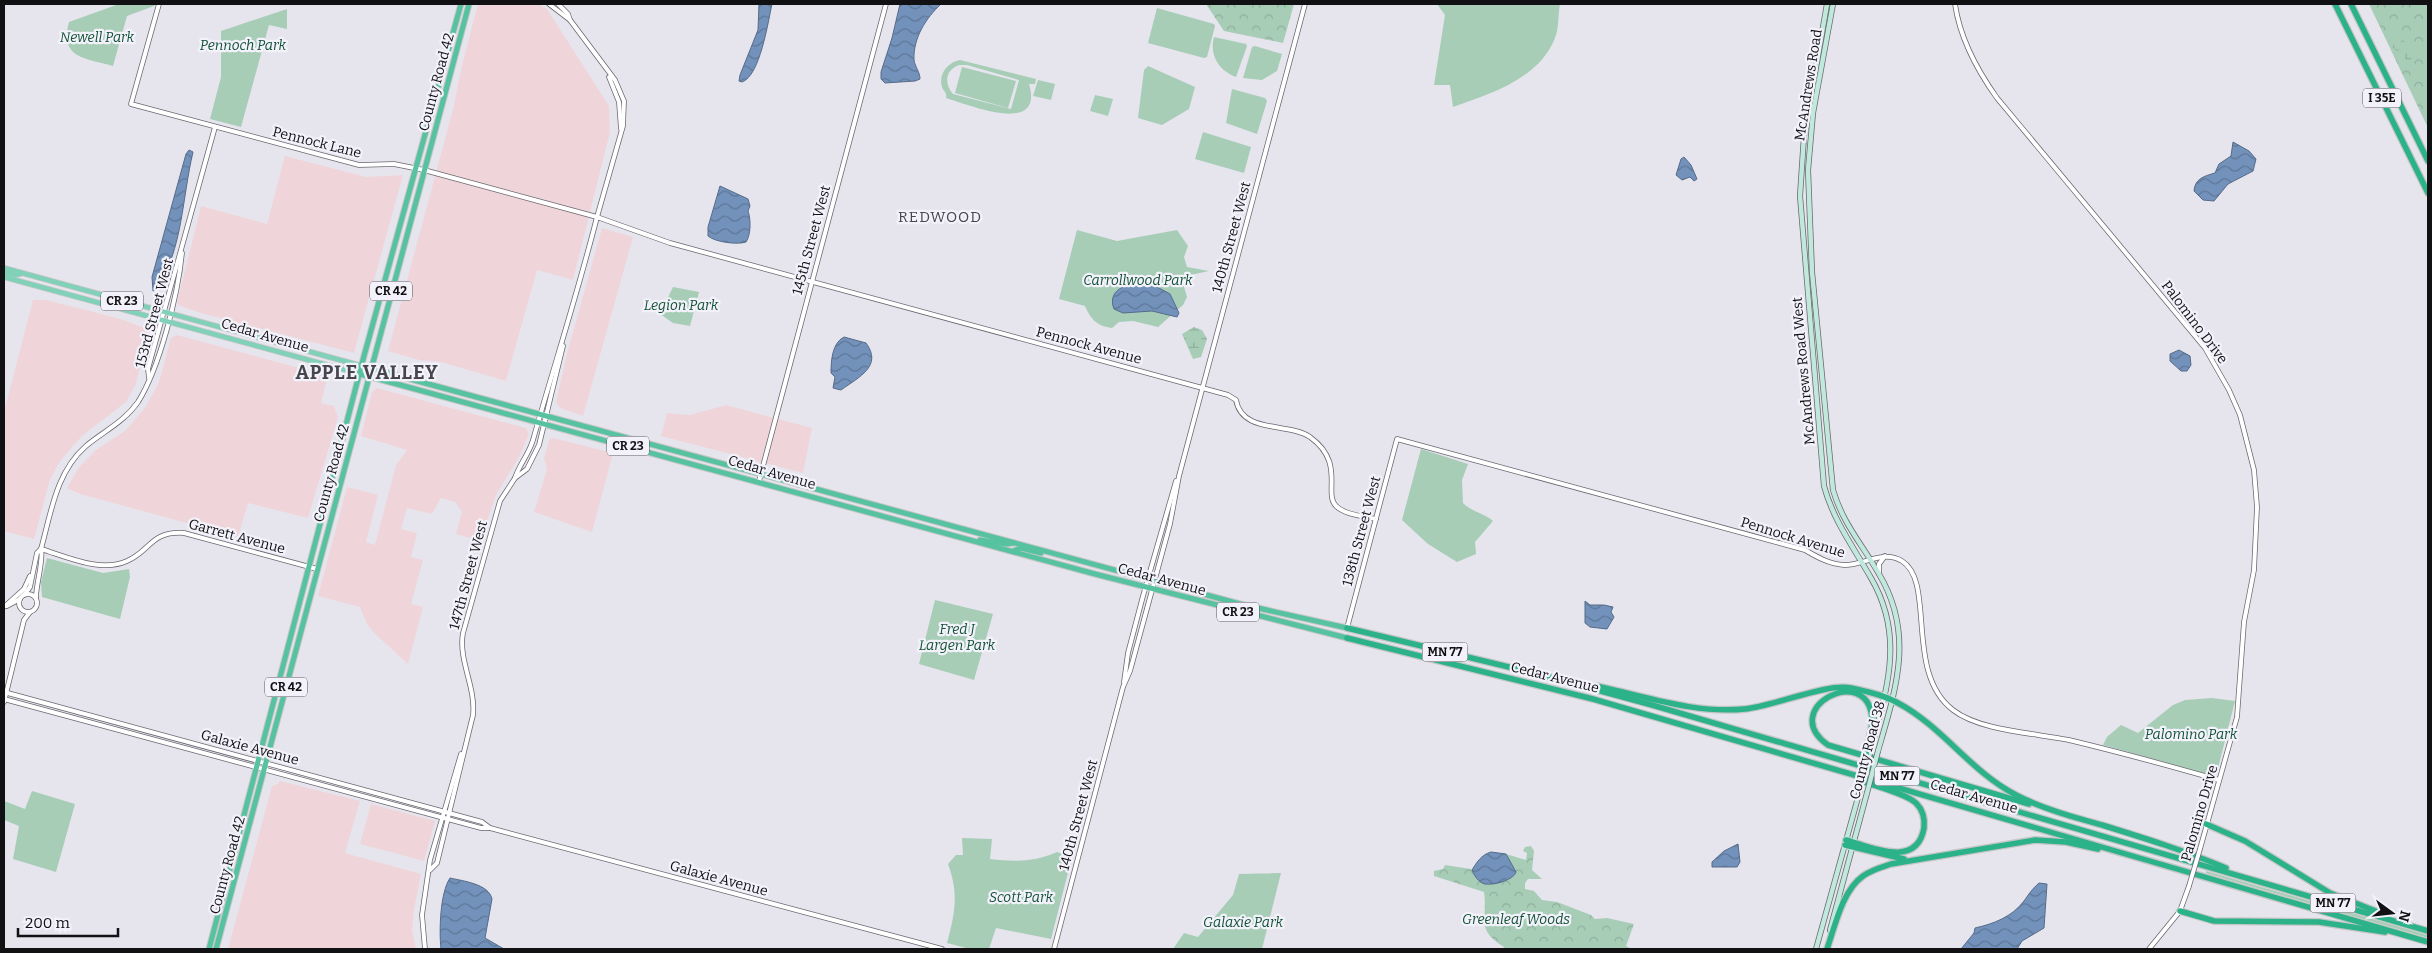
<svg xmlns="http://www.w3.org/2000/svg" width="2432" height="953" viewBox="0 0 2432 953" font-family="Bitter,serif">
<defs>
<pattern id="forest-crowns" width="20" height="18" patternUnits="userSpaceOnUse" patternTransform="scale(1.25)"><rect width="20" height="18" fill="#a7cdb7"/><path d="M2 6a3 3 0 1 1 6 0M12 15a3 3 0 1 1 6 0" fill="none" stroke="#8faf9c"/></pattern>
<pattern id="wetland-marsh" width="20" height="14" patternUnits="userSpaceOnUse" patternTransform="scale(1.25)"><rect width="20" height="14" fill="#a7cdb7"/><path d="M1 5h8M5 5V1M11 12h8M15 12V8" fill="none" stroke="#8faf9c"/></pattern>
<pattern id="water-waves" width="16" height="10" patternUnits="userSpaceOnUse" patternTransform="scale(1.25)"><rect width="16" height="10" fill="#7392bb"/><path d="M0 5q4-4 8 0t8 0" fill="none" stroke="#5d7697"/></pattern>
</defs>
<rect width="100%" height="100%" fill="#e6e5ed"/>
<g fill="#efd5da">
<path d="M478,4h60l9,5 62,97 1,26 -37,148 -36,-10 -31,111 -65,-19 -22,-2 -31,-9 65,-242 9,-44z"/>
<path d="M285,156l81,21 37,-2 -49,178 -153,-40 -21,-7 -3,-3 24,-97 66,18z"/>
<path d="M602,228l31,9 -50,179 -23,-8 -4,-6 11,-48z"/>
<path d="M33,300h13l44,11 34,9 25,10 -13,54 -10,18 -44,34 -22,25 -10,19 -16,59 -30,-8v-119z"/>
<path d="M177,335l148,40 2,4 -6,24 13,3 4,11 -30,101 -60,-15 -10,34 -158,-43 -13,-6 12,-21 17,-17 30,-20 20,-24 13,-24 12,-44z"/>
<path d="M377,388l149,40 3,6 -10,23 -23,38 -16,46 -24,-7 6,-22 -7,-10 -14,-4 -9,16 -25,-6 -6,21 16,4 -6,24 12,3 -12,44 12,3 -15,57 -35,-32 -6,-8 -7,-17 -42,-11 29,-109 31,8 -12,47 9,3 21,-80 11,-15 -46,-14 11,-44z"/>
<path d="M726,405l86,23 -9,45 -142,-37 6,-23 23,2z"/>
<path d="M553,438l60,15 -21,79 -58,-20 13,-43 -3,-10 5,-19z"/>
<path d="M280,781l80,20 -15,52 76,21 -7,36 -2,20 4,19h-188l44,-163 6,-2z"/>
<path d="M371,804l64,17 -11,40 -64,-17z"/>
</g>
<g fill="#a7cdb7" fill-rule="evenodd">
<path d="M119,4h36l-1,2 -27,10 -14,50c-27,-8 -54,-7 -44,-44z"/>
<path d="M1437,4h123c-2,10 -1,24 -5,34 -16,41 -65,56 -102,69l-3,-22h-16l11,-70z"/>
<path d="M1157,8l57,16 1,2 -8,31 -3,1 -56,-15z"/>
<path d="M287,9v20l-18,-4 -28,102 -31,-8 11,-42v-46z"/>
<path d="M1214,37l32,7 1,2 -11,31c-17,-6 -27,-22 -22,-40z"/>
<path d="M1255,46l27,8 -5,17 -15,9 -19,-2 9,-31z"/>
<path d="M960,60l76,19 -1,5h-6c16,53 -62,20 -83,14 1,-6 -2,-6 -4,-11 -4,-13 6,-25 18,-27zM959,65h8l52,15 -8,29 -58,-15c-9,-10 -8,-24 6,-29z"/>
<path d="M1148,66l47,21 -6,22 -27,16 -24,-7 6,-48z"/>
<path d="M962,67l54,14 -8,27 -53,-15z"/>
<path d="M1038,80l17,4 -4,16 -18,-4z"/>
<path d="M1232,89l33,9 2,3 -10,33 -31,-11z"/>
<path d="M1095,95l18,4 -5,17 -18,-5z"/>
<path d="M1203,132l48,15 -7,26 -49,-14z"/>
<path d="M1077,230l40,11 60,-11 11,16 -4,11 3,10 22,4 -28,6 6,20 -4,8 -25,22 -25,-6 -14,1 -7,6c-15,-2 -21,-8 -27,-22l-26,-7z"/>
<path d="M673,287l26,5 -9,34 -17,-3 -13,-9z"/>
<path d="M1421,449l47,15 -6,16 1,23c9,9 21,10 30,18l-18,21 1,12 -19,8 -29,-18 -26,-24z"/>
<path d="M47,558l56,15 26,-4 1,8 -10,42 -78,-22 -1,-15z"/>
<path d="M935,600l58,14 -19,66 -55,-16z"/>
<path d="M2212,698l23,3 -18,71 -6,3 -108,-30 4,-8 14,-12 17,8 35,-28 12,-5z"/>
<path d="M32,791l43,13 -19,68 -43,-13 6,-33 -15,-6v-19l21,8z"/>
<path d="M962,838l30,1 -2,20c25,3 44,3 67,-7l15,5 -21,82 -55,-11 -7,21h-19l-23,-6c8,-30 12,-49 1,-79l8,-9h7z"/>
<path d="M2206,871l222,64v3l-222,-65z"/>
<path d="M1281,873l-19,76h-89l11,-16 14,4 35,-42 6,-21z"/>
</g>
<g fill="url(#forest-crowns)">
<path d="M1206,4h88l-11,39 -59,-12z"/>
<path d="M2369,4h59v124z"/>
<path d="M1531,846l3,5 -2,19 10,9h-14l-3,4v6l9,2 8,9 15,2 34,13 4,4 12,-1 27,6 -8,22 6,3h-129l1,-2c-29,-18 -16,-26 -20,-55l-50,-16v-5l9,-2 2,-4 26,4 8,10 29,1 5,-10 -7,-16 20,6 1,-7 -4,-2 2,-4z"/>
</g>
<g fill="url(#wetland-marsh)">
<path d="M2398,36l15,13 1,8 -2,3 -4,1 -16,-14 -3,-10z"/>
<path d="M1194,327l8,3 5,9 -6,18 -8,2 -11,-25z"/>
</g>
<g fill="url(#water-waves)" stroke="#566b89">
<path d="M759,4h13c-4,18 -12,72 -30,78l-3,-1 1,-6 18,-45z"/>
<path d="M900,4h41c-15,14 -28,34 -27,56 1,7 6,12 6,19l-5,2 -30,2 -4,-4v-7l11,-34z"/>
<path d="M2233,142l16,9 7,8 -3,12 -25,13 -14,17 -11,-1 -9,-9c1,-13 11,-15 21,-18l4,-9 12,-8z"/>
<path d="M189,150l4,2c-11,46 -10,96 -36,137l-4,2 -1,-14 34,-123z"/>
<path d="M1684,157l7,8 6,14 -3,2 -4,-4 -8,3 -6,-5 5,-16z"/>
<path d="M720,186l28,13 2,7 -2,5c3,8 3,24 -2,31 -9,3 -31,0 -38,-6v-9z"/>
<path d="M1146,281l24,13 9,19 -2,4 -25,-6 -29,2 -9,-4c-8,-20 16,-27 32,-28z"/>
<path d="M844,337l22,6c17,23 -7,34 -25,47l-8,-2 2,-11 -4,-4c0,-12 1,-30 13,-36z"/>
<path d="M2179,350l11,6 1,9 -4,6h-6l-11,-10v-7z"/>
<path d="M1585,601l5,4h14l9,2 -2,5 3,5 -7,12 -17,-2 -5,-4z"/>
<path d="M1738,844l2,18 -3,5h-25v-5l12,-11z"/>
<path d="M1491,852l15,2 10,18c-2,8 -25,15 -34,11 -5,-3 -8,-8 -10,-13 5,-8 9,-15 19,-18z"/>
<path d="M450,878c13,3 39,6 42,21l-7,39 19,11h-63c-2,-18 -1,-56 9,-71z"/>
<path d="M2039,883l8,1 -3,44 -22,13 -5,8h-56l13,-16 1,-5c18,-4 37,-11 49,-27 5,-7 8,-12 15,-18z"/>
</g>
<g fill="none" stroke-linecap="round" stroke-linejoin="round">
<g stroke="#69676f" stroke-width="5.5">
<g id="tertiary">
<path d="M159,4l-28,100 228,61 35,-1 30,6 173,47 26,-91 1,-25 -9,-21 -45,-60 -2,-6 -10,-10"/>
<path d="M549,4l21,16"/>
<path d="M1955,4c5,35 22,66 42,94l208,250 24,42 11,25 14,55 3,37 -3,63 -10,52 -7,95 -37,132"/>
<path d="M609,77l10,25 2,27"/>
<path d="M149,378l-1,-9 67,-242"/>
<path d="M515,478c4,-13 14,-24 18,-38 21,-74 45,-148 64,-223l73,26 558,152 8,5c6,34 52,22 74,37 36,26 13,56 26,69 9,9 28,10 40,13"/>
<path d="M759,481l127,-477"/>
<path d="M41,549c26,8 60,24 86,12 24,-10 23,-30 57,-28l133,36"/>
<path d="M1879,572v-8l6,-8"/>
<circle cx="28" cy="603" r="9"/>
<path d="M24,595l6,-8 7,-34 4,-4"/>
<path d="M36,597c0,-12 8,-39 5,-48 10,-36 15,-77 45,-103 18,-15 38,-24 52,-44 22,-35 40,-108 44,-149"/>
<path d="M7,606l13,-7"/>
<path d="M4,607l20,-18 6,-13"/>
<path d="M1347,628l50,-189 408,111c12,7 24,14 39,15 19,1 39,-16 58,-4 34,21 2,112 51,149 27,21 82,23 116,30 50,12 101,26 150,40"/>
<path d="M1124,682l4,-29 15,-57 33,-115"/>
<path d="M4,692l478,130 8,6"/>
<path d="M4,699l477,129h9l452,121"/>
<path d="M4,702l20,-82 6,-8"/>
<path d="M430,870l7,-7 36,-148c3,-28 -15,-55 -10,-82l37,-132 15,-23 12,-9 12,-24 24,-99"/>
<path d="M425,949l-3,-34 8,-55 31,-106"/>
<path d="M1054,949l69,-262 7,-16 40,-147 9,-48 126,-472"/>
<path d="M2149,949l31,-38 9,-25"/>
</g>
</g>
<g stroke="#69676f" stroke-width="6">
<g id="secondary">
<path d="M1827,4l-23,132 -4,60 24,290c9,34 30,62 47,92 34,58 16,111 0,171"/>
<path d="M1833,4l-20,109 -5,57 4,102 21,218c10,34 29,54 46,84 36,60 17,115 -1,177"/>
<path d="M1830,930l37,-137"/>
<path d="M1816,949l46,-166"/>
</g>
</g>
<g stroke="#c6c6c6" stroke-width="6">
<g id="primary">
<path d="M4,268l358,98"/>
<path d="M4,272l11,3 5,-1"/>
<path d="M4,277l356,97"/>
</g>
</g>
<g stroke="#c6c6c6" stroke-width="7">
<g id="trunk">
<path d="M362,366l878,238 107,24"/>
<path d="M360,374l735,200 252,64"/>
<path d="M980,540l26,4 7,-1"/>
<path d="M1013,551l8,-3 20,5"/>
<path d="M209,949l155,-593 97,-352"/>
<path d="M216,949l253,-945"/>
</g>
</g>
<g stroke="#c6c6c6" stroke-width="8">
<g id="motorway">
<path d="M2335,4l93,189"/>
<path d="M2351,4l77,157"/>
<path d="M1347,628l195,47 110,30 776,226"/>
<path d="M1347,638l246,61 835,243"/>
<path d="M1596,686c49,10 98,28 149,23 30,-3 81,-26 106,-21 15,3 33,7 47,15 45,24 73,69 118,92 27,14 57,22 86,30 42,13 84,26 124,43"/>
<path d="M1867,748c2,-10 6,-21 5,-31 -6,-55 -95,-8 -44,28l201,59"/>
<path d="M2206,824l39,17 85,52 53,21"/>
<path d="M1846,840c25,7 71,29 78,-12 1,-9 -1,-18 -8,-25 -11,-10 -42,-17 -57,-23"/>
<path d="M1845,845l59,14"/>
<path d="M2180,911l34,10 105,1 66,10"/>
<path d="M1827,949c8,-23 15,-58 36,-73 8,-6 19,-9 28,-12l144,-24 31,2 32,7"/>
</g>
</g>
<use href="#tertiary" stroke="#fff" stroke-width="4"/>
<use href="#secondary" stroke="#c0e8db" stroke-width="4.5"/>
<use href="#primary" stroke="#80d1b8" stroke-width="4.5"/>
<use href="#trunk" stroke="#56c2a0" stroke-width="5"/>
<use href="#motorway" stroke="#2cb288" stroke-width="5.5"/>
<g stroke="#69676f" stroke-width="5.5" stroke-linecap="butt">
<path id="tertiary-bridge" d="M2189,886l11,-37"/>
</g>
<g stroke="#69676f" stroke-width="6" stroke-linecap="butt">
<g id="secondary-bridge">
<path d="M1867,764l4,-15"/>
<path d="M1867,793l11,-42"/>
</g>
</g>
<g stroke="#c6c6c6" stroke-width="8" stroke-linecap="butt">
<path id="motorway-bridge" d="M1863,780l4,-32"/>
</g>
<use href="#tertiary-bridge" stroke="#fff" stroke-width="4"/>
<use href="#secondary-bridge" stroke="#c0e8db" stroke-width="4.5"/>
<use href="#motorway-bridge" stroke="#2cb288" stroke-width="5.5"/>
</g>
<g text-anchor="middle" stroke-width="4.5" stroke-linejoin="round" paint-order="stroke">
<g fill="#f3f2fb" stroke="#555459" stroke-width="1">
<rect x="2363" y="88.5" width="38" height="19" rx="4"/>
<rect x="370" y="281.5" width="42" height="19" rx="4"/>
<rect x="101" y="291.5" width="42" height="19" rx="4"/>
<rect x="607" y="436.5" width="42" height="19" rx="4"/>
<rect x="1217" y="602.5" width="42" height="19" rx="4"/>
<rect x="1422.5" y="642.5" width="45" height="19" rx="4"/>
<rect x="265" y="677.5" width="42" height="19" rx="4"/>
<rect x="1874.5" y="766.5" width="45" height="19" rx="4"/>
<rect x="2310.5" y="893.5" width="45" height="19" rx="4"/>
</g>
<g font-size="12" font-weight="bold" fill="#111113">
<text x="2382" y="102">I 35E</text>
<text x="391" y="295">CR 42</text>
<text x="122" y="305">CR 23</text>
<text x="628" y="450">CR 23</text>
<text x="1238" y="616">CR 23</text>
<text x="1445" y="656">MN 77</text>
<text x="286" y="691">CR 42</text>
<text x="1897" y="780">MN 77</text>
<text x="2333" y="907">MN 77</text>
</g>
<g font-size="14" font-style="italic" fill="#115134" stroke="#f3f2fb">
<text x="97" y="42">Newell Park</text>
<text x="243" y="50">Pennoch Park</text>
<text x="1138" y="285">Carrollwood Park</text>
<text x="681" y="310">Legion Park</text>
<text x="957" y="634">Fred J<tspan x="957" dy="16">Largen Park</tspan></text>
<text x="2191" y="739">Palomino Park</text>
<text x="1021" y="902">Scott Park</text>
<text x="1516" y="924">Greenleaf Woods</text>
<text x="1243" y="927">Galaxie Park</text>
</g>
<g font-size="14" fill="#111113" stroke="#f3f2fb">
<text transform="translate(436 82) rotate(-75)" y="5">County Road 42</text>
<text transform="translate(1808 85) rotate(-81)" y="5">McAndrews Road</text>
<text transform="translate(317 142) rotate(14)" y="5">Pennock Lane</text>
<text transform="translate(1231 237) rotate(-75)" y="5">140th Street West</text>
<text transform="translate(811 240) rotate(-75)" y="5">145th Street West</text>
<text transform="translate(154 313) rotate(-75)" y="5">153rd Street West</text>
<text transform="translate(2195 322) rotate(53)" y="5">Palomino Drive</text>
<text transform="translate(265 335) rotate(16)" y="5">Cedar Avenue</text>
<text transform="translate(1089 345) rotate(15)" y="5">Pennock Avenue</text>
<text transform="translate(1803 371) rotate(-95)" y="5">McAndrews Road West</text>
<text transform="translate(772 472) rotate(16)" y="5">Cedar Avenue</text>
<text transform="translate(331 473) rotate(-75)" y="5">County Road 42</text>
<text transform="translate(1361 531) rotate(-75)" y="5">138th Street West</text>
<text transform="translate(237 536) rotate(15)" y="5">Garrett Avenue</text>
<text transform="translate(1793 537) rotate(17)" y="5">Pennock Avenue</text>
<text transform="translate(468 575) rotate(-75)" y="5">147th Street West</text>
<text transform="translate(1162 579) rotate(15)" y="5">Cedar Avenue</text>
<text transform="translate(1555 677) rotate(14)" y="5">Cedar Avenue</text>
<text transform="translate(250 747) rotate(15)" y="5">Galaxie Avenue</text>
<text transform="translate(1867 750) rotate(-75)" y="5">County Road 38</text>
<text transform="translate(1974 796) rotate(16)" y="5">Cedar Avenue</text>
<text transform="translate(2199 813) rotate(-74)" y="5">Palomino Drive</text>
<text transform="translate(1078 815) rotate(-75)" y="5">140th Street West</text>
<text transform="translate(227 865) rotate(-75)" y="5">County Road 42</text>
<text transform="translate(719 878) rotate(15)" y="5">Galaxie Avenue</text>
</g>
<g font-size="15" letter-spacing="1" fill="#46454c" stroke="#f3f2fb">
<text x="940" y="222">REDWOOD</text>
</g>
<g font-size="19" font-weight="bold" letter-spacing="1" fill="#46454c" stroke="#f3f2fb">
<text x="367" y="379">APPLE VALLEY</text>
</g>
</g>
<rect width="2432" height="953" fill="none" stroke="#111113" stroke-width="10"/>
<g transform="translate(2392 913) rotate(105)" stroke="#f3f2fb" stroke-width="4" paint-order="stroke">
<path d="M0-4L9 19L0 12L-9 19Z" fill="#111113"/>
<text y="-8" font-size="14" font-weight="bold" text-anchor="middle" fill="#111113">N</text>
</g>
<path d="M18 928v8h100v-8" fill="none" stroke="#111113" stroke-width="2.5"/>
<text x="25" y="928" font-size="15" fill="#111113" stroke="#f3f2fb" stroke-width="4" paint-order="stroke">200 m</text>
</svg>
